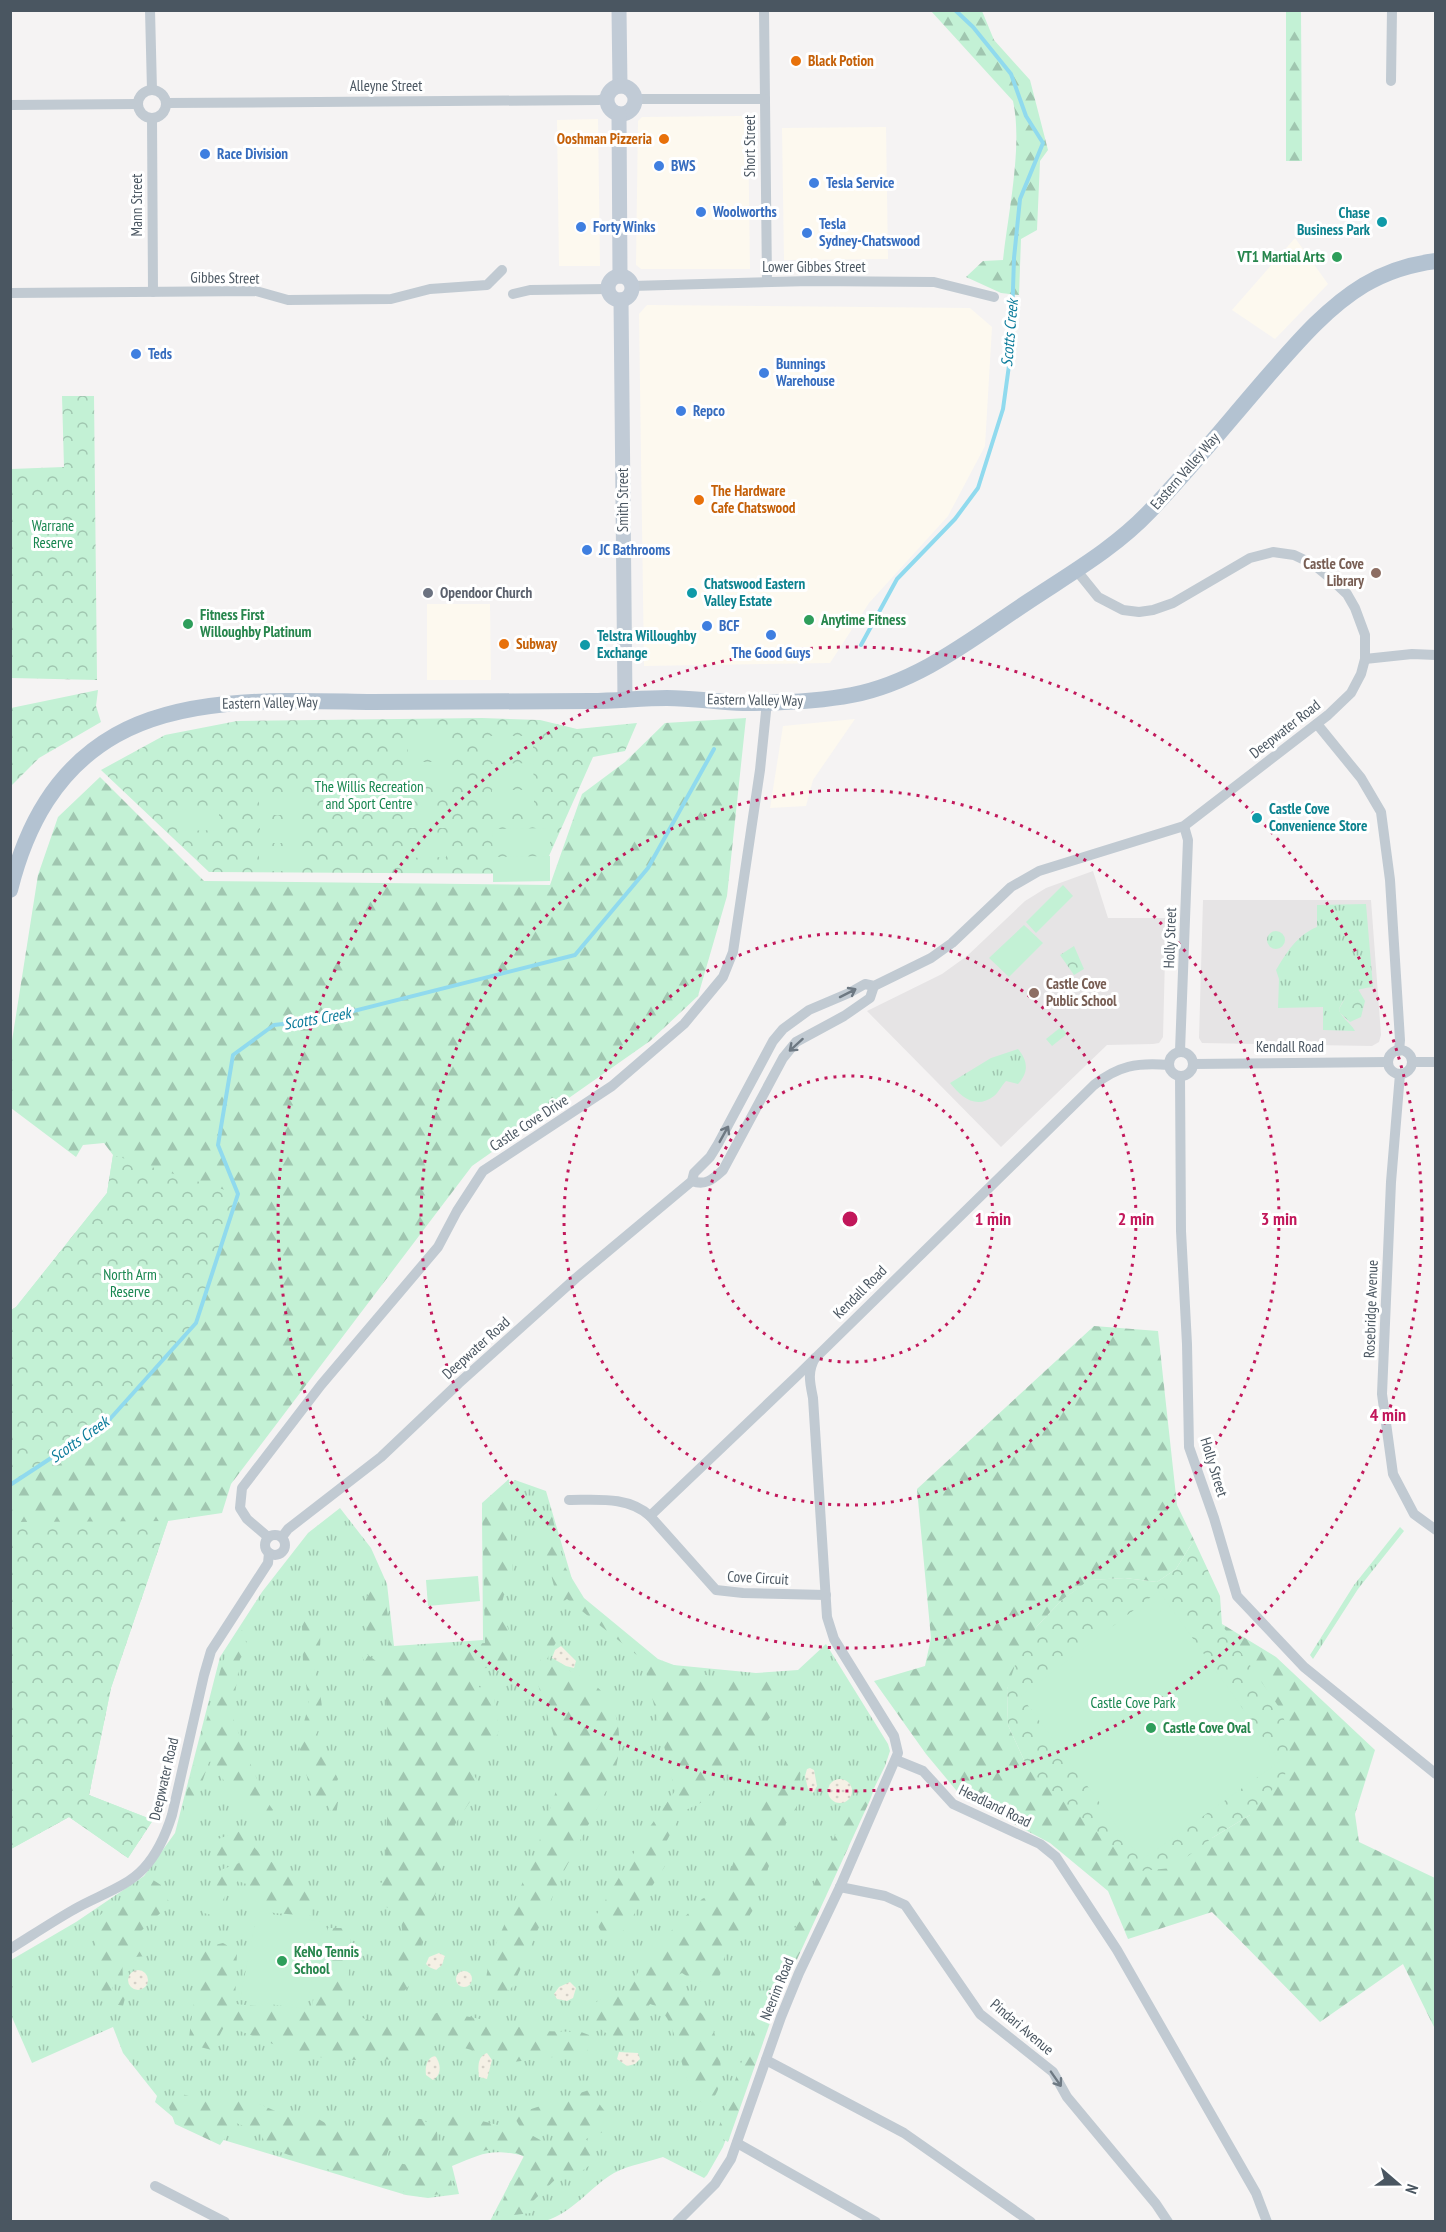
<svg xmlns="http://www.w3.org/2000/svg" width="1446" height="2232" viewBox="0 0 1446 2232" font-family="'PT Sans Narrow',sans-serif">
<defs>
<pattern id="grass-tufts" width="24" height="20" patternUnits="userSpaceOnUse" patternTransform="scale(1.5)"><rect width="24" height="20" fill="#c3f1d5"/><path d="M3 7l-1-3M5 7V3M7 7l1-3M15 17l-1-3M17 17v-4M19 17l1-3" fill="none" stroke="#a0c6b0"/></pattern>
<pattern id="forest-firs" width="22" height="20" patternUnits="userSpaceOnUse" patternTransform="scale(1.5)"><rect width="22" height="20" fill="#c3f1d5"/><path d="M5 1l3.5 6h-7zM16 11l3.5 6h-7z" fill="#a0c6b0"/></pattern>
<pattern id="sand-dots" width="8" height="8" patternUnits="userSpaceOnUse" patternTransform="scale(1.5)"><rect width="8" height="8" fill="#f5f0e5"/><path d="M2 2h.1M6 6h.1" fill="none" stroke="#d4d0c7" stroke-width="1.8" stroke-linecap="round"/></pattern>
<pattern id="park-crowns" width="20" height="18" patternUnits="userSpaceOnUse" patternTransform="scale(1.5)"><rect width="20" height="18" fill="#c3f1d5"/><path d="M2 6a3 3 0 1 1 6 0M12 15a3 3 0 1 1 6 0" fill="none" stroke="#a0c6b0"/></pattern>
</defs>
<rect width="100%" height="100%" fill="#f5f3f3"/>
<g fill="#fdf9ef">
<path d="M743,116l5,6 2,147h-109l-5,-4 2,-144 4,-4z"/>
<path d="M598,119l2,147h-41l-2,-146z"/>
<path d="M886,127l2,132 -104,1 -2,-132z"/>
<path d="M1295,238l33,46 -53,55 -43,-29z"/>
<path d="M647,305l323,3 22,19 -7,119 -37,70 -79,87 -39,60 -186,3 -5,-352z"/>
<path d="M427,604h63l1,76h-64z"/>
<path d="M855,719l-42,61 -7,26 -36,2 13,-82z"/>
</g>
<g fill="#e6e4e5">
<path d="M1093,871l15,47h58l-3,119 -4,6 -6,1 -46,1 -106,102 -134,-136 75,-37 25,-18 58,-55 21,-13z"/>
<path d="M1203,900h168l10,135 -2,7 -7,4 -170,-3 -3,-5z"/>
</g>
<g fill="url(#grass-tufts)">
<path d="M1366,904l7,83c-18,2 -27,6 -34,22 1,8 12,14 16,22l-32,-1v-23l-45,1 1,-29 -3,-9c11,-18 21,-35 41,-43v-22z"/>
<circle cx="1276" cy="940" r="9"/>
<path d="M1018,1049c10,12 11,23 0,35l-12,-3c-5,5 -7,11 -12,15 -18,14 -33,1 -44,-13l41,-25z"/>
<path d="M515,1480l31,11 31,105 86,68 93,9 42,-3 28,-26 62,100 2,7 -5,15 -83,168 -79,213 -16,28 -3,3 -41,-21c-15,5 -34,8 -49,16 -24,14 -40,39 -69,48 -17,5 -39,-3 -55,0l34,-65c-33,-8 -41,-3 -72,10l7,28 -31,4 -22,-3 -219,-66 -32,-27 2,-6 -34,-43 -10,-26 -81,36 -21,-48v-55l65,-38 68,-46 31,-43 45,-176 42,-65 46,-59 32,-25 31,40 16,36 7,62 89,-6 -1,-132z"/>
<path d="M1400,1527l4,4 -46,58 -45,70 -3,-4 44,-70z"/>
</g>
<g fill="url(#forest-firs)">
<path d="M931,11h51l12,29 36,40 18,70 -8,11 -3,69 -16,9 -2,56 -18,-2 -35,-16 17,-16 20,-1c5,-46 20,-115 10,-159z"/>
<path d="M1286,11h15l1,150h-16z"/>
<path d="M746,718l-19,178 -29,100 -48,45 -178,125 -241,318 -9,29 -54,8 -57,167 -22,107 64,25 -25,38 -59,-41 -58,32v-539l5,-3 91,-114 6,-38 -9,-12 -21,2 -7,12 -65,-49v-61l27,-172 20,-58 42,-40 104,104 346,4 32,-91 43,-32 40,-39z"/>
<path d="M1094,1326l64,5 19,174 17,35 -18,29 -19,13 -32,-4 -35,2 -28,20 -25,26 -30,63 1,36 20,44 184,69 38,-23 -28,-191 54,33 99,93 -20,64 4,28 76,36v151l-32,-65 -83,58 -108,-110 -84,27 -20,-48 -58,-48 -89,-47 -35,-42 -52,-73 51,-15 6,-28 -14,-149z"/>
<path d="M509,1479l4,111 -9,5 -4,15 12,27 -3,27 -29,5 -5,4v5l4,9 9,4 5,-1 6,43 -23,27 -5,9 9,17 -28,43 -35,137 -9,21 -7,7 -9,-12 -4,-11 3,-17 11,-24 -2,-23 -9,2 -10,-4c-4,-12 -6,-17 4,-26l4,-113 -4,-89c-12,-6 -21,-12 -25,-26l4,1 20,15 5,-28 -2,-8 -9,3 -11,-2 -4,-26 11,-24 4,-3 4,1 12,72 91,-9 -3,-140z"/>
<path d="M542,1512l10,4 13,51 19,31 74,61 37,14 41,8 37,-4 3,32 -28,39 -44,53 -22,11 -18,34 1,20 -41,64 -9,6c-15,-1 -18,-7 -18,-22l52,-86 26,-37 -32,-131 -76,-61 -8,6 -5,-3v-16l-18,-67 1,-6z"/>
<path d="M306,1617h5c10,15 12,23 6,40 -1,5 -3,9 -2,14 4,27 13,36 1,64l22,44 -7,16 7,7 -2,13 -4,-2 -7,-13 -13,-4 -14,-54 11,-37 -6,-41 -1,-38z"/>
<path d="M242,1630l6,18 -8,11 -8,56 15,41 19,44 7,10 -2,4 -10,4 -12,-5 -27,-35 -9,-17 -4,1 -18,53 -8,2 3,-24 37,-132z"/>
<path d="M551,1633l9,2 -13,24c15,8 31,15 45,24 31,22 31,60 22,93l-52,99 -49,111 -7,7 -14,2 -3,-3 -3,-13 3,-19 46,-106 23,-69v-20l-3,-25 -18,-59 6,-35z"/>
<path d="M791,1755l9,4 3,4 -6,25v20l-15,21 -29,81 -28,44 -5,21 -3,4 -21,3 -14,-9 -4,2c3,12 8,24 17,33 4,4 11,8 14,13 11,19 21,72 -3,83 -30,-7 -21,-91 -56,-100l-25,35c-7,-2 -15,-3 -22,-8 -10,-8 -16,-23 -4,-31 9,-6 22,-8 31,-12l15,-30 57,-59 22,-11 36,-98 3,-3 10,1 11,-14 2,-12z"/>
<path d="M866,1787l7,5 -3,8 -93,203 -49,139 -12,-7 42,-120 87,-203z"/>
<path d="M240,1831l22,25 47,29 3,31 -38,-3 -21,-8 -4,-20 -11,-4 -11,11 -12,24 -11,-3 -3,-10 11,-1 1,-25 10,-8 16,-6 -5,-15h-8l2,10 -11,5 -10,-20z"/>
<path d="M150,1878l11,7 9,19 -31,29 7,9 1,14 -25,2 1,22 -8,-2 -3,10 13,10 -2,8 -23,-5 -6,-78 7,-9 27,-16z"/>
<path d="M328,1928h23l-4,85 56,18 37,-20 100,20 41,1 8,3 2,9 -5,9 -73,9 -76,-22 -26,19 -54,1 -54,-4 -78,-31 -13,25 -24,-6 14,-96 21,-5 14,8 -2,53 76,7z"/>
<path d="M589,2090l17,23 4,16 -24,10 12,20 -16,12h-18l-32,31 -1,11 -17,2 -11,-15 7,-18 21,-21c-31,-21 -49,-9 -83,0l5,31 -32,5 -83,-24 -71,-26 -7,-15 -24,-9 -16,22 -45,-21 -7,-20 14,-10 17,5 47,-1 45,20 22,-2 30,17h15l19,-17 44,3 16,9 1,24 -7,7 -16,-2 -8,-26 -11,-2 -10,28 17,7 27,4 7,-8 10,-24 -8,-21 23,1 64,16 25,14 6,-12 -6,-8 -16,5 -15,-4 -7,-12z"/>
</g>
<g fill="url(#sand-dots)">
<path d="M561,1646l15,15 -2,7 -8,-2 -14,-8 3,-8z"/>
<path d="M810,1768l4,2 3,16 -4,7 -5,-4 -3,-13 2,-7z"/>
<circle cx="840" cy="1791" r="12"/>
<path d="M439,1953l6,3 -3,9 -6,5 -7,-3 -3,-3 3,-7z"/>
<circle cx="138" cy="1980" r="10"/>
<circle cx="464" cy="1979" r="8"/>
<path d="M570,1982l6,6 -3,10 -6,3 -10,-2 -3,-5 5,-7z"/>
<path d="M619,2052l19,1 2,6 -5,5 -8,2 -10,-7z"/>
<path d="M487,2053l5,7 -5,19 -8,-2c-1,-10 -2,-20 8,-24z"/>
<path d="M435,2056c6,7 7,19 -2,24l-7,-5c-1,-7 0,-17 9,-19z"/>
</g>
<g fill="url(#park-crowns)">
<path d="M62,396h32l3,284 -85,-2 -1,-209 53,-2z"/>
<path d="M98,690l-2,16 5,16 -62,36 -28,28v-78z"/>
<path d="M482,718l58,2 37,9 60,-6 -12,28 -32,6 -52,117 -332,-2 -108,-102 64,-35 72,-14z"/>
<path d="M1074,946l10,23 -10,6 -14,-20z"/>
<path d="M1358,989l7,12 -4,16 -11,5 -10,-9 -1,-4 8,-14z"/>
<path d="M113,1155l125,39 -4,15 -38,114 -87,97 -98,65v-175l5,-3 91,-114z"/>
<path d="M168,1521l-57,167 -22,107 64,25 -25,38 -59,-41 -58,32v-327z"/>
<path d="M1194,1540l26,56 2,29 59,85 10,31 -6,34 -35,40 -38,23 -40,30 -32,3 -112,-102 -20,-44 -1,-36 9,-27 21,-36 25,-26 27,-20 36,-2 32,4 19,-13z"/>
</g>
<g fill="#c3f1d5">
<rect x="408" y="731" width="42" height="21"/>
<rect x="491" y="736" width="42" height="21"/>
<rect x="407" y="762" width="42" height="21"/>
<path d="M533,763l1,22h-42l-1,-21z"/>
<rect x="492" y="790" width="42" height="21"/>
<rect x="259" y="794" width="42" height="21"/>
<path d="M447,806v22h-42v-21z"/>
<path d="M219,809v21l-42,1v-21z"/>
<rect x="260" y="822" width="41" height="21"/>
<path d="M550,828v25h-57l-1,-24z"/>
<path d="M446,836v21l-42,1v-21z"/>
<rect x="259" y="850" width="42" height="21"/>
<path d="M550,856v25l-57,1v-25z"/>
<path d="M1063,885l10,11 -37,37 -10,-11z"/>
<path d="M1024,925l19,18 -34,34 -20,-19z"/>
<path d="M1061,1027l6,7 -15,12 -6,-7z"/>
<path d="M478,1576l2,25 -52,5 -2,-26z"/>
<path d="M1159,1591l121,170 -138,99 -121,-164z"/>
<path d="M257,1912l67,10 -18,87 -66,-9z"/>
</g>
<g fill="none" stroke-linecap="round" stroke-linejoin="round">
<g stroke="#90daee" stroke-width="4">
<path d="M861,645l36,-66 58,-60 23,-31 25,-79 8,-58 3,-93 6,-59 23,-56 -17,-27 -15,-42 -38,-47 -18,-17"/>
<path d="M10,1485l99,-65 87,-97 42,-129 -20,-49 15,-90 41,-30 44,-5 257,-65 73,-87 66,-119"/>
</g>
<g stroke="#c1cad2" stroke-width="10">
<path d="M150,10l2,80"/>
<path d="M764,10l3,272"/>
<path d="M1391,81l1,-71"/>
<circle cx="152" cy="104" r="14"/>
<path d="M634,99h131"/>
<path d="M166,103l433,-3 8,-2"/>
<path d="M10,105l128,-1"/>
<path d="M152,118l1,174"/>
<path d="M632,286l178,-5 124,1 60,15"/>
<path d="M10,293l246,-2 32,9 103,-1 39,-10 57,-4 15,-15"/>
<path d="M513,294l17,-4 78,-1"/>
<path d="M1365,659l47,-5 24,1"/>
<path d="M1317,724l44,54 20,34 9,68 10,160 -1,11"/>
<circle cx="1400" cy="1062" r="12"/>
<path d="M1180,1051l8,-211 -4,-14"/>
<circle cx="1181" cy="1064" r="12"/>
<path d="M1412,1062h24"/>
<path d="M1193,1064l195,-2"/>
<path d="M1400,1074l-9,108 -9,212 11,80 21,40 22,16"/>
<path d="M1180,1076l1,155 6,113 2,103 25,71 23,78 67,71 132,107"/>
<path d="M692,1181c14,5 21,-2 31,-11l60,-112 13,-16 48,-26 26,-18 4,-12"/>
<path d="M569,1500c28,0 59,-4 81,16l149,-142 295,-289c24,-19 43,-23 75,-20"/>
<path d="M650,1516l66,74 27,3 83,2"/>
<circle cx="275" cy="1545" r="10"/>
<path d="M268,1537l-21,-18 -7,-11 2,-20 79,-103 117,-138 19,-36 26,-40 129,-85 72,-62 39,-47 10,-25 27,-182 7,-68"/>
<path d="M282,1537l6,-8 93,-72 78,-74 117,-105 116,-97 2,-8 16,-16 8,-13 55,-103 10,-12 26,-19 40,-17 16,-9 9,2 57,-28 21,-15 59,-56 28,-16 145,-45 144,-111 23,-22 10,-19 4,-15v-24l-10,-27 -8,-14 -17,-16 -17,-14 -19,-9 -21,-3 -23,6 -77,45 -20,7 -14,2 -16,-2 -25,-13 -21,-26"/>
<path d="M896,1760l27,11 30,33 87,40 16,13 61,93 139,243 11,29"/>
<path d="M840,1887l45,9 20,9 75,109 73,58 14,25 89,107 12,18"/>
<path d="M10,1949c21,-13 42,-27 63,-39 23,-14 53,-22 71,-42 14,-15 22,-34 28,-53l32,-140 7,-24 57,-88 1,-10"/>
<path d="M766,2060l138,73 127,89"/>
<path d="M737,2143l139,79"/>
<path d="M155,2186l70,36"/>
<path d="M677,2222l38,-38 16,-25 50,-142 18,-44 41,-86 58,-134 -4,-17 -60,-97 -7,-22 -14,-219c-3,-15 -6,-26 2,-40"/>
</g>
<g stroke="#c1cbd6" stroke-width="15">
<path d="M619,10l1,76"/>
<circle cx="621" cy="100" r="14"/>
<path d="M619,114l1,162"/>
<circle cx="620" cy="288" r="12"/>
<path d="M621,300l4,400"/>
</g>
<path stroke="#b3c2d1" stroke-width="16" d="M10,890c16,-64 46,-121 106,-155 72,-41 175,-34 256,-33 73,0 146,0 219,-1 25,0 51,-3 76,-3 25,0 50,4 76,5 36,0 73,-1 109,-8 67,-13 121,-57 177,-94 42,-28 86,-53 121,-90 41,-43 78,-89 117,-134 29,-33 59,-69 97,-92 22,-13 47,-21 72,-24"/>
</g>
<defs><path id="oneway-shaft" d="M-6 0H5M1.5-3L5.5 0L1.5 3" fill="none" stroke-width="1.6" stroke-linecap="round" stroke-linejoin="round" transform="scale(1.5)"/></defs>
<g stroke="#6e7983">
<use href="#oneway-shaft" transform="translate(848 993) rotate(-27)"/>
<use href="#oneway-shaft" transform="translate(796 1045) rotate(138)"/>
<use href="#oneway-shaft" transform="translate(724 1134) rotate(-61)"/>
<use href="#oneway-shaft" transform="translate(1056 2079) rotate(55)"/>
</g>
<g fill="none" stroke="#c2185b" stroke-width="3" stroke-dasharray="3 6">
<circle cx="850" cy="1219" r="143"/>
<circle cx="850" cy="1219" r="286"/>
<circle cx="850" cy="1219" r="429"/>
<circle cx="850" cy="1219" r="572"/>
</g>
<g fill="#e8710a" stroke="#fff" stroke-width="2">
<circle cx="796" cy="61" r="6"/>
<circle cx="664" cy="139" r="6"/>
<circle cx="699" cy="500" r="6"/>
<circle cx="504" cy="644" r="6"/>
</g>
<g fill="#3f7fe0" stroke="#fff" stroke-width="2">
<circle cx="205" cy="154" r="6"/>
<circle cx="659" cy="166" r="6"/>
<circle cx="814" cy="183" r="6"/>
<circle cx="701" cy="212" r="6"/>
<circle cx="581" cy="227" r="6"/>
<circle cx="807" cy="233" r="6"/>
<circle cx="136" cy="354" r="6"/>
<circle cx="764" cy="373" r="6"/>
<circle cx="681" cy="411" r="6"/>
<circle cx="587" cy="550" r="6"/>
<circle cx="707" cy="626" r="6"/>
<circle cx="771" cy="635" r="6"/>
</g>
<g fill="#0f9aa8" stroke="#fff" stroke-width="2">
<circle cx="1382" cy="222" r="6"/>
<circle cx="692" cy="593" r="6"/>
<circle cx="585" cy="645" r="6"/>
<circle cx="1257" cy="818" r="6"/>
</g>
<g fill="#2e9e5b" stroke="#fff" stroke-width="2">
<circle cx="1337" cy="257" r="6"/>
<circle cx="809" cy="620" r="6"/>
<circle cx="188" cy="624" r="6"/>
<circle cx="1151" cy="1728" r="6"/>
<circle cx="282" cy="1961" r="6"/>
</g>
<g fill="#8d6e63" stroke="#fff" stroke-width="2">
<circle cx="1376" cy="573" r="6"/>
<circle cx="1034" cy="993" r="6"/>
</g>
<circle fill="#6b7280" stroke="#fff" stroke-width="2" cx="428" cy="593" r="6"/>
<g text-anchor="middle" stroke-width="6" stroke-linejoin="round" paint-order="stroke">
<g font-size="15" font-weight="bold" fill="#c56008" stroke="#fff" text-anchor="start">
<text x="808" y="66">Black Potion</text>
<text x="652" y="144" text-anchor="end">Ooshman Pizzeria</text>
<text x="711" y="496">The Hardware<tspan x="711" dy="17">Cafe Chatswood</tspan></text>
<text x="516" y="649">Subway</text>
</g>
<g font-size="15" fill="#4a5661" stroke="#fff">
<text x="386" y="91">Alleyne Street</text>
<text transform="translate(750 146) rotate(-90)" y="5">Short Street</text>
<text transform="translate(137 205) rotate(-90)" y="5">Mann Street</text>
<text x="814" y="272">Lower Gibbes Street</text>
<text transform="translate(225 278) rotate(1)" y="5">Gibbes Street</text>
<text transform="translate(1185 471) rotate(-49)" y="5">Eastern Valley Way</text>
<text transform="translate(623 500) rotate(-90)" y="5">Smith Street</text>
<text transform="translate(755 700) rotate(1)" y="5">Eastern Valley Way</text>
<text transform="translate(270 703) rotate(-1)" y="5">Eastern Valley Way</text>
<text transform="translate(1285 729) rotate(-38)" y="5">Deepwater Road</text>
<text transform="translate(1170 938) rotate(-88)" y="5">Holly Street</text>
<text x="1290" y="1052">Kendall Road</text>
<text transform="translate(529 1123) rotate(-33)" y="5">Castle Cove Drive</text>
<text transform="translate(860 1292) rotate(-45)" y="5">Kendall Road</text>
<text transform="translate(1371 1309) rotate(-88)" y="5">Rosebridge Avenue</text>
<text transform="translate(476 1348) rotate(-42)" y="5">Deepwater Road</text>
<text transform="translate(1214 1467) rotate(73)" y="5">Holly Street</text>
<text transform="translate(758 1578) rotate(3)" y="5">Cove Circuit</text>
<text transform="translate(164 1779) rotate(-77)" y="5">Deepwater Road</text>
<text transform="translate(995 1806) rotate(26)" y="5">Headland Road</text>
<text transform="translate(777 1989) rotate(-68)" y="5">Neerim Road</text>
<text transform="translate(1022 2027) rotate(40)" y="5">Pindari Avenue</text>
</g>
<g font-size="15" font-weight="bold" fill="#366cbe" stroke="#fff" text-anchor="start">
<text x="217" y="159">Race Division</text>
<text x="671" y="171">BWS</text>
<text x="826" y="188">Tesla Service</text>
<text x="713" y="217">Woolworths</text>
<text x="819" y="229">Tesla<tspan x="819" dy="17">Sydney-Chatswood</tspan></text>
<text x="593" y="232">Forty Winks</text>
<text x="148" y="359">Teds</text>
<text x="776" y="369">Bunnings<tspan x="776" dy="17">Warehouse</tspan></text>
<text x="693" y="416">Repco</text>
<text x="599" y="555">JC Bathrooms</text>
<text x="719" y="631">BCF</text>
<text x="771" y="658" text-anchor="middle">The Good Guys</text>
</g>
<g font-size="15" font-weight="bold" fill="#0d838f" stroke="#fff" text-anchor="start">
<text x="1370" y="218" text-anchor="end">Chase<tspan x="1370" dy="17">Business Park</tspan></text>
<text x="704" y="589">Chatswood Eastern<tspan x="704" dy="17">Valley Estate</tspan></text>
<text x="597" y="641">Telstra Willoughby<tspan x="597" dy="17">Exchange</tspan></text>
<text x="1269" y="814">Castle Cove<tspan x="1269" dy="17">Convenience Store</tspan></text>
</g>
<g font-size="15" font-weight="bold" fill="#27864d" stroke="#fff" text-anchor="start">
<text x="1325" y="262" text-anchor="end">VT1 Martial Arts</text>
<text x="200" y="620">Fitness First<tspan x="200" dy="17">Willoughby Platinum</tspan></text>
<text x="821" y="625">Anytime Fitness</text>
<text x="1163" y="1733">Castle Cove Oval</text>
<text x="294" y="1957">KeNo Tennis<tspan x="294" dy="17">School</tspan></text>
</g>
<g font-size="15" fill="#17864f" stroke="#fff">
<text x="53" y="531">Warrane<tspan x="53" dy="17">Reserve</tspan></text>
<text x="369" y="792">The Willis Recreation<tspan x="369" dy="17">and Sport Centre</tspan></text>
<text x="130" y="1280">North Arm<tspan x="130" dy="17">Reserve</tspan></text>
<text x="1133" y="1708">Castle Cove Park</text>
</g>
<g font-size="15" font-weight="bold" fill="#785e54" stroke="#fff" text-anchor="end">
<text x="1364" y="569">Castle Cove<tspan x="1364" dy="17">Library</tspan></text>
<text x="1046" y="989" text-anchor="start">Castle Cove<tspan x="1046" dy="17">Public School</tspan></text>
</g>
<g font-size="15" font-weight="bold" fill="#5b616d" stroke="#fff" text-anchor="start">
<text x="440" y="598">Opendoor Church</text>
</g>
<g font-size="16" font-style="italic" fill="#0c7c9b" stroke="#fff">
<text transform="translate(1009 333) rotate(-85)" y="6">Scotts Creek</text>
<text transform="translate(317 1018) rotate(-10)" y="6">Scotts Creek</text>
<text transform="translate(79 1439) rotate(-35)" y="6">Scotts Creek</text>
</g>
</g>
<circle cx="850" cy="1219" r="9" fill="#c2185b" stroke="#fff" stroke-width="3"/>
<g font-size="18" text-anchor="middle" font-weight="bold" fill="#c2185b" stroke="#fff" stroke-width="6" stroke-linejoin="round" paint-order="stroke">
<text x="993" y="1225">1 min</text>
<text x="1136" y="1225">2 min</text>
<text x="1279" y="1225">3 min</text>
<text x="1388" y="1421">4 min</text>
</g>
<rect width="1446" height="2232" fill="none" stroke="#4a5661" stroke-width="24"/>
<g transform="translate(1398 2184) rotate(110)" stroke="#ffffff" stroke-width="4.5" paint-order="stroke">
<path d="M0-4.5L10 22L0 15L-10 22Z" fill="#4a5661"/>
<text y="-9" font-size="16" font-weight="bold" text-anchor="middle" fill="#4a5661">N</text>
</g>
</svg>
